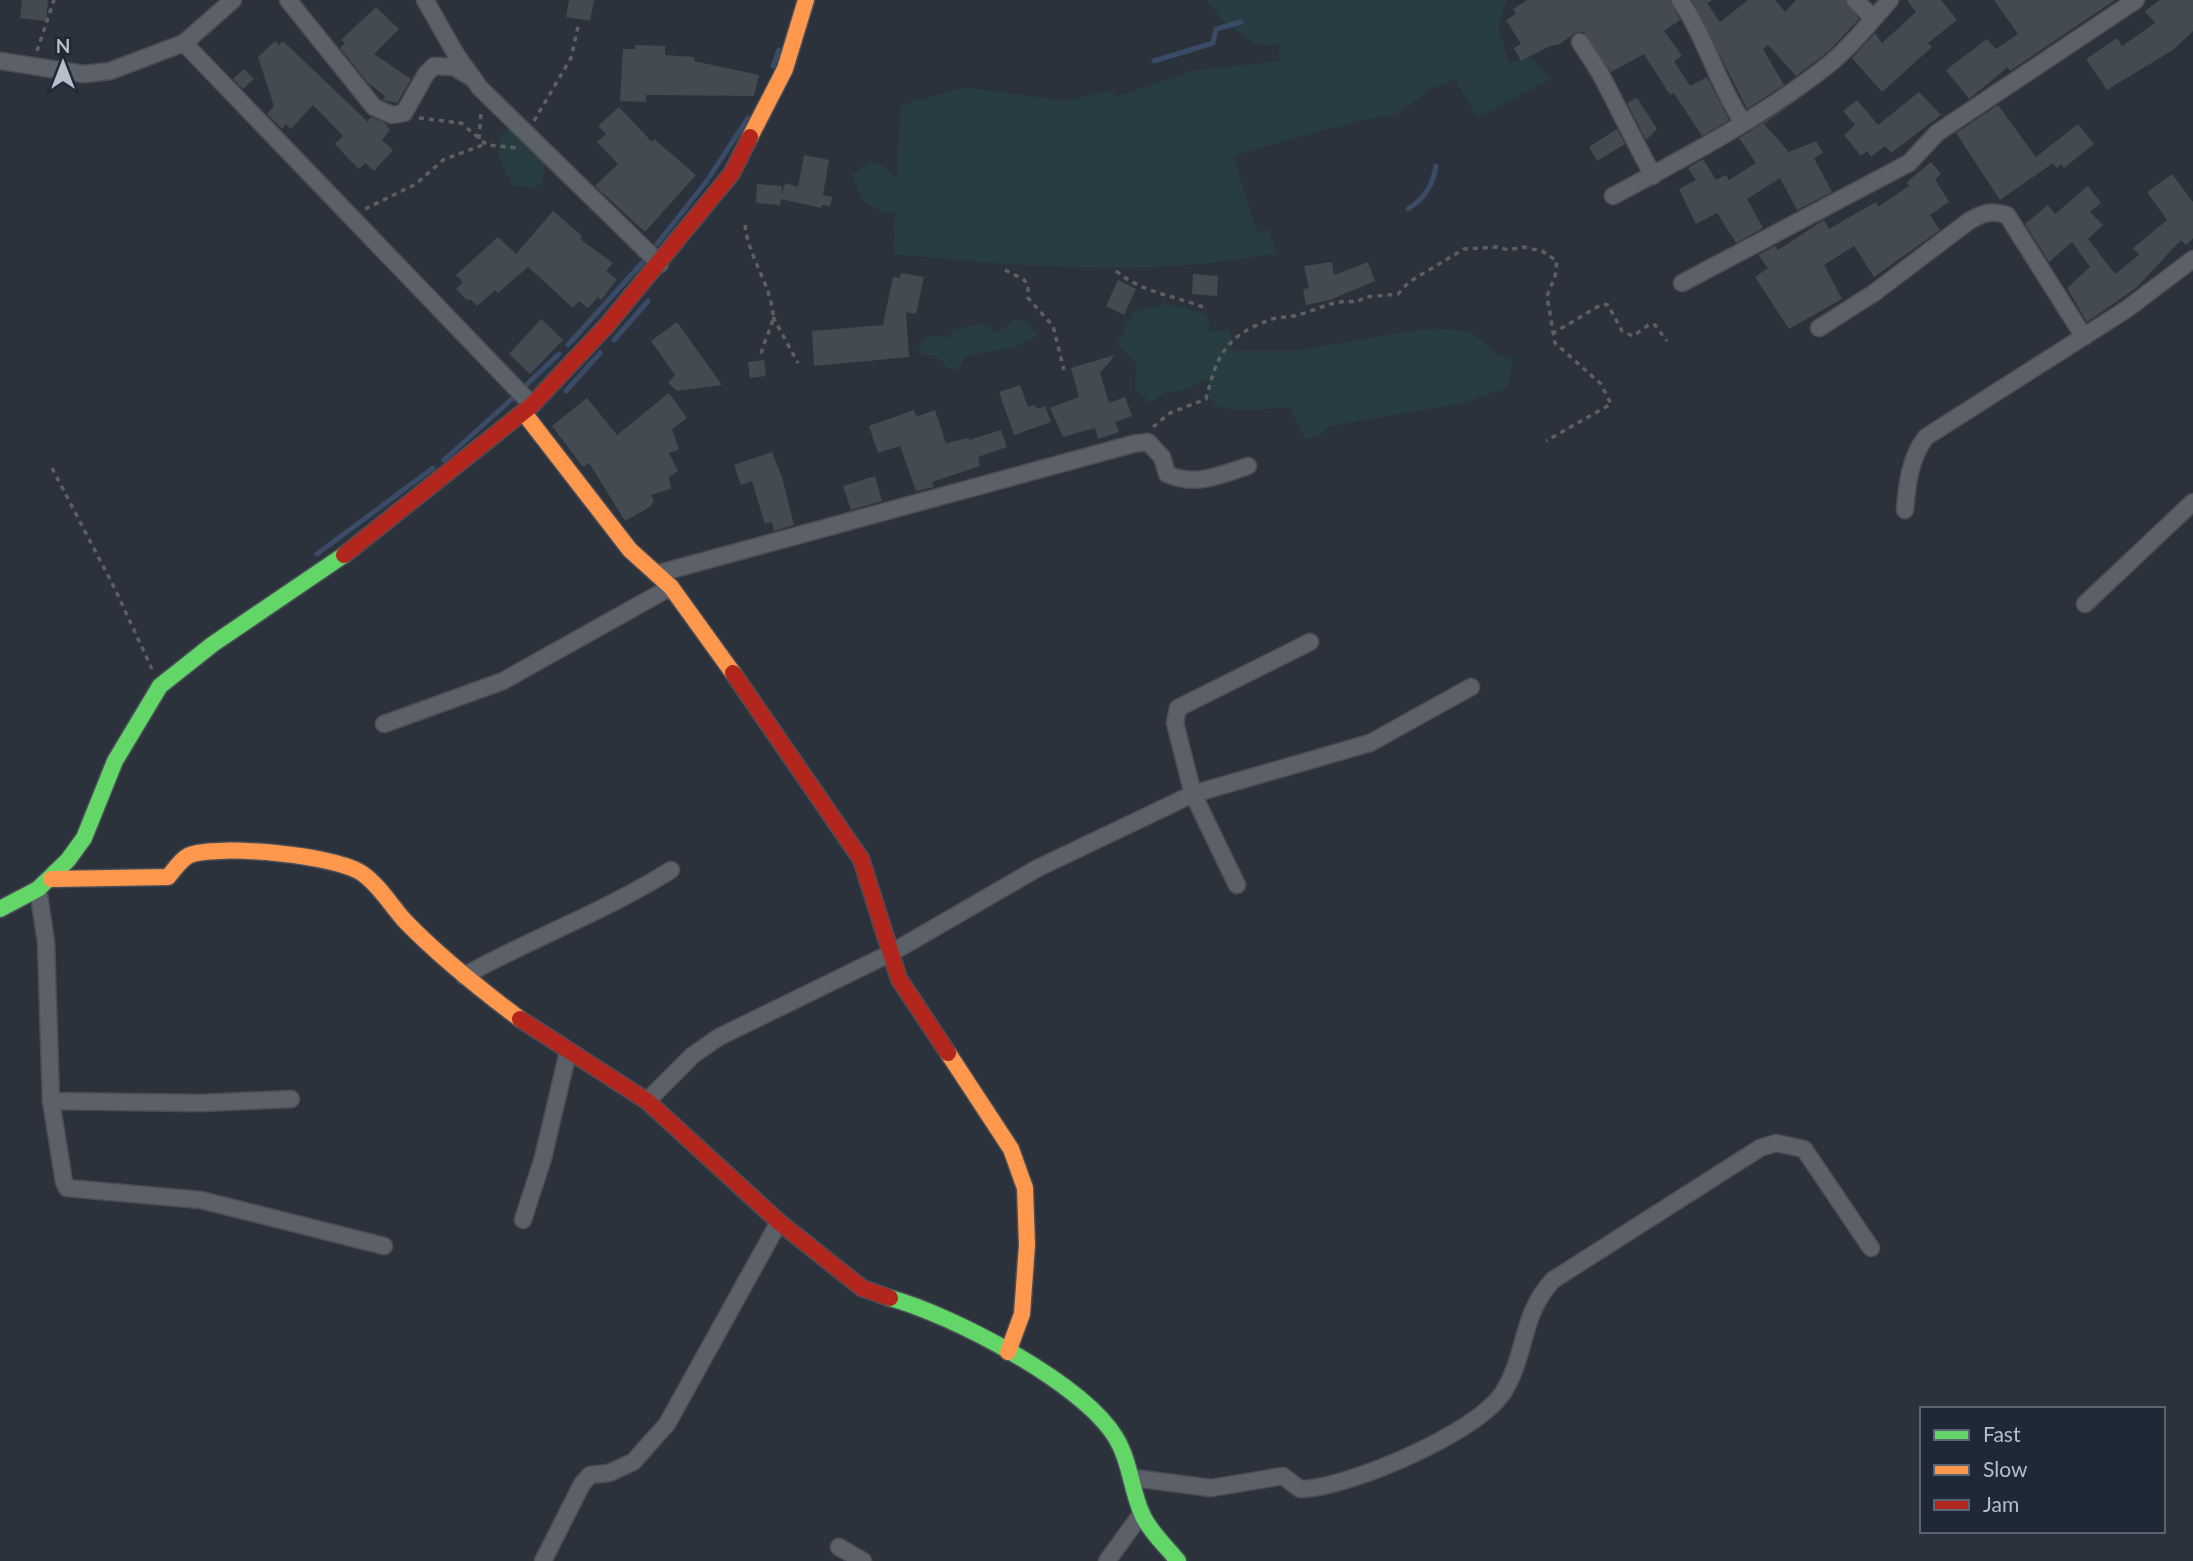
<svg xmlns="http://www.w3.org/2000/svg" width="2193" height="1561" viewBox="0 0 2193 1561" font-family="Lato,sans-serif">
<rect width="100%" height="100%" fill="#2b323c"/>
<g fill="#283d41">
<path d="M1207,0h300l-9,26 11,37 23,-5 19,21 -74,39 -22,-39 -24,10 -35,26 -39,6 -124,35 24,76 12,-3 7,24c-126,25 -256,13 -383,1l2,-43 -9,3 -23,-13 -11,-26 18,-14 9,2 18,15 3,-72 52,-16 18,-2 95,13 47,-11 3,7 76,-26 89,-10 -1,-16 -23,-1 -34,-24z"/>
<path d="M510,128l35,35 -3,20 -9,5 -21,-3 -14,-28 2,-21z"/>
<path d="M1167,304l41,10 1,18 21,-1 3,20h63l120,-21 24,-1 29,2 29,23 15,5 -5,28 -43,16 -135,23 -9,8 -16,5 -15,-31 -54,2 -20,-4 -8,-15 2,-13 -25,12 -20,2 -15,11 -15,-13 1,-26 -19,-20 16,-32z"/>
<path d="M1015,319l13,4 9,13 -26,12 -45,8 -8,15 -10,-3 -13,-13h-14l-2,-7 3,-7 13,-6 13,4 6,-10 28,-5 17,8z"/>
</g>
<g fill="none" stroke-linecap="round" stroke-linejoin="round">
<g stroke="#3a4b67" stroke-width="5">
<path d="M1154,61l59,-18 3,-14 25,-7"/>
<path d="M773,66l6,-16"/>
<path d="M1408,209c17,-11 25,-24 28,-43"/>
<path d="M657,244l49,-62 42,-64"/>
<path d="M614,340l34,-39"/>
<path d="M568,345l74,-82"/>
<path d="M523,388l36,-34"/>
<path d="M566,391l34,-38"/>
<path d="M444,460l69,-62"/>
<path d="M317,554l116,-86"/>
</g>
</g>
<g fill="#444a52">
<path d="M22,0h26l-2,21 -26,-3z"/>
<path d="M569,0h25l-4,21 -24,-4z"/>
<path d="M1527,0h143l10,20 -16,11 18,25 -8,5 16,25 17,-9 22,43 -27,16 -28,-43 -4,2 -26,-41 -33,18 -27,-40 -9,1 -15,11 -10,2 -29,15 -7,-13 7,-4 -15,-24 10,-6 -3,-5z"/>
<path d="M1692,0h21l-6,3 13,19 28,-22h27l10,12 11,-12h49l14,19 -30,32 -33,25 -28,-31 -5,4 21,36 -37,24z"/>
<path d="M1907,0h34l16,20 -29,23 4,4 -50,45 -30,-34 23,-25 7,10 34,-31z"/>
<path d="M1994,0h121l-105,71 -2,-4 -39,32 -23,-29 41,-31 9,10 22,-15z"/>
<path d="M2160,0h33v31l-20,19 -66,40 -21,-31 31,-21 5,8 33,-23 -10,-12z"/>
<path d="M376,7l23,22 -25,25 37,25 -14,24 -14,-3 2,-4 -17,-13 -28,-35 5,-5 -4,-3z"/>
<path d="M275,41l4,4 4,-4 85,81 3,-5 14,6 5,7 -8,10 11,10 -19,21 -9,-8 -6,6 -14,-14 -10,-11 8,-8 -30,-31 -22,24 -5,-5 -4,5 -15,-15 7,-8 -16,-49z"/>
<path d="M635,45l30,1v9l29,2v4l65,14 -5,21 -108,-1v7l-26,-1 3,-52h12z"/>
<path d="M244,69l10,10 -11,10 -10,-10z"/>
<path d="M1919,92l22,23 -50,38 -6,-7 -14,11 -4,-6 -6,5 -17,-21 11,-10 -12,-14 14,-11 21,25z"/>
<path d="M1637,98l20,31 -11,11 -19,-37z"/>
<path d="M1794,103l-30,21 25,28 27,-11 7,12 -9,5 18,34 -35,18 -17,-32 -33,21 16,29 -27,15 -19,-30 -21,11 -17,-35 17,-9 -8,-12 15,-9 13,21 10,-5 3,5 27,-17 -17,-25z"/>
<path d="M1998,105l38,52 42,-33 16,20 -30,24 -3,-4 -4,4 -4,-5 -53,37 -44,-67z"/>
<path d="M619,107l33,35 2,-3 42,36 -51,57 -50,-46 23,-22 -21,-22 9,-8 -8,-8z"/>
<path d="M1617,129l8,15 -28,17 -8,-14z"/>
<path d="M804,155l25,5 -6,35 9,2 -2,9 -8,-1 -1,3 -40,-9 -1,6 -24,-2 1,-19 25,2 -1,10 4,-13 13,4z"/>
<path d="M1931,162l10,12 -6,5 14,23 -19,13 10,15 -66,47 -20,-31 -30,19 18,34 -53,30 -34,-52 13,-9 -10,-13 17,-9 3,4 46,-30 5,9 47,-27 2,5 31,-21 -2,-4z"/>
<path d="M2172,174l21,28v36l-7,7 -5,-5 -45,48 -49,34 -20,-34 23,-21 -18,-25 -23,20 -24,-38 23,-19 7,9 33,-28 13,17 -11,9 13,13 -15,14 27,35 24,-19 -6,-7 34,-28 -20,-28z"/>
<path d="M553,211l29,25 -2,3 33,24 -7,8 11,8 -16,21 -3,-3 -10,11 -9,-7 -6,7 -45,-41 -30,26 -3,-3 -18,16 -7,-7 -2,2 -12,-12 7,-7 -7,-7 42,-38 18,17z"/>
<path d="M1332,262l2,13 34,-13 7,19 -45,19 -24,5 -3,-16 6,-1 -5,-22z"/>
<path d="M901,273l23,4 -8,37 -10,-2 3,45 -95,9 -2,-35 71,-6 10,-48 7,1z"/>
<path d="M1193,274l25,2 -1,20 -25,-2z"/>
<path d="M1118,280l18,9 -12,26 -18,-9z"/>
<path d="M541,319l22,21 -33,34 -21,-20z"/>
<path d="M677,322l45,63 -45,6 -9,-8 7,-8 -24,-34z"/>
<path d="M1115,355l-15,18 9,30 16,-6 7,19 -17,6 4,10 -21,7 -3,-11 -32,9 -13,-29 29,-11 -8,-29z"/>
<path d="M764,360l2,16 -16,2 -2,-16z"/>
<path d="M1020,385l8,22 7,-2 2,4 8,-3 6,16 -37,13 -15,-43z"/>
<path d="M669,393l18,25 -15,11 7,21 -10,3 9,18 -9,6 2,12 -20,6 3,6 -4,6 -25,14 -36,-58 -6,4 -31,-41 35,-28 30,37z"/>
<path d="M914,410l2,7 19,-7 11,33 23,-5v2l32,-10 6,17 -29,10 2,9 -48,16 2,5 -18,4 -16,-45 -22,7 -9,-27z"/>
<path d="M772,452l10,25 12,48 -20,6 -2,-9 -7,2 -13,-43 -11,4 -7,-20z"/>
<path d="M875,476l7,25 -31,9 -8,-24z"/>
</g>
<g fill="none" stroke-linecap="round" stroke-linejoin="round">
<g stroke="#494e56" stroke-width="19">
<g id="street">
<path d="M288,0l86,107 18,8 12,-2 22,-39 8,-8 20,1 15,9"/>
<path d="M425,0l32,56 23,32 180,176"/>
<path d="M1680,0c26,38 37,83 62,121"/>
<path d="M1855,0l18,18"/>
<path d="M1580,42l20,31 53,103"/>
<path d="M184,43l348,362"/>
<path d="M0,61l84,13 26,-3 74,-28 49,-43"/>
<path d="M1613,196c73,-39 149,-79 214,-130 23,-18 43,-44 63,-66"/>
<path d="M1682,283l227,-120 28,-30 199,-133"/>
<path d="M1819,328l55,-35 95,-72c14,-8 21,-11 38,-6l77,122"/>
<path d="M1905,510c2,-25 5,-53 21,-73l201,-128 66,-50"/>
<path d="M656,574l477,-130 15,-2 14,15 5,17c28,13 53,1 81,-8"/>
<path d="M2085,604l108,-102"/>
<path d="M384,724l119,-43 168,-94"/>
<path d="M1237,885l-44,-91 177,-51 101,-56"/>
<path d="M38,889l8,53 5,159 150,2 90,-4"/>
<path d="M464,976c68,-38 140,-64 207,-106"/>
<path d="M51,1101l13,81 3,6 134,12 183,46"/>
<path d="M647,1101l46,-46 26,-18 172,-84 147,-85 155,-74 -18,-71 3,-15 132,-66"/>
<path d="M523,1220l20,-62 25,-106"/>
<path d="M1134,1478l77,10 72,-12 17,13c46,0 180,-57 204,-98 23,-38 17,-77 49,-111l207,-132 16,-5 28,6 67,99"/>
<path d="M839,1547l24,14"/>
<path d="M543,1561l39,-77 8,-9 19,-2 24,-11 34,-38 112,-202"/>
<path d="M1107,1561l35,-48"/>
</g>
</g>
<g stroke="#494e56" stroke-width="19">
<g id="fast">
<path d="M0,909l38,-20 30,-29 16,-22 31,-77 45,-75 53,-42 131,-89"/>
<path d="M890,1298c62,17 193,85 226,140 14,23 15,51 26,76 8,18 24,32 36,47"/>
</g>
</g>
<g stroke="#494e56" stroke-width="19">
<g id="slow">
<path d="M750,137l35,-68 21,-69"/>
<path d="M524,413l106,137 41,37 62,86"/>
<path d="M51,879l117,-2c6,-7 14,-19 22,-22 29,-11 148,0 173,19 17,12 29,33 43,48 35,36 74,67 114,97"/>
<path d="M948,1053l63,96 14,39 2,57 -5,69 -14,38"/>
</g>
</g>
<g stroke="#494e56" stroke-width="19">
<g id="jam">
<path d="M344,555l188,-150 76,-81 124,-151 18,-36"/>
<path d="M733,673l128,186 38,120 49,74"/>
<path d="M520,1019l127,82 132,121 83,66 28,10"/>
</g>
</g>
<g stroke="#5a6065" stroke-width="3.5" stroke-dasharray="5 5" stroke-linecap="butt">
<path d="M37,51l17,-51"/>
<path d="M419,118l42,5 26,22 31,3"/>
<path d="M534,121l37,-63 8,-36"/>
<path d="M479,139l2,-27"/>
<path d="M365,209l51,-25 27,-24 42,-16"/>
<path d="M745,225c3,31 24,56 28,88 1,13 -10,28 -12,42"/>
<path d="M1005,270l18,9 5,5v14l25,28 11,44"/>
<path d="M1116,271c27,22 56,24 87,36"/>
<path d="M773,317l25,46"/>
<path d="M1552,334l50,-30 6,1 14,26 11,5 17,-12 5,1 12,16"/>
<path d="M1153,427l17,-14 36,-14c11,-44 19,-62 63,-79 10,-4 22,-2 32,-6 21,-6 34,-15 56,-12l8,-5 33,-3 11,-12 55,-33 34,-2 10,3 15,-3 19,4 15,10 -2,16 -8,19 8,47 46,41 10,20 -65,37"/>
<path d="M52,468l63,121 37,80"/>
</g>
<use href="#street" stroke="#5c6169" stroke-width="16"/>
<use href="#fast" stroke="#63d668" stroke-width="16"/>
<use href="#slow" stroke="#ff974d" stroke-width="16"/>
<use href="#jam" stroke="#b3261e" stroke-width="16"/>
</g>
<rect x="1920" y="1407" width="245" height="126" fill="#1e2836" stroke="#5b6472" stroke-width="2"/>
<rect x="1934" y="1430" width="35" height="10" fill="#63d668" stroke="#5b6472" stroke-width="2"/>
<text x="1983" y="1442" font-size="21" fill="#b6becb">Fast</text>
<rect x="1934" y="1465" width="35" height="10" fill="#ff974d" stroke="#5b6472" stroke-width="2"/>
<text x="1983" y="1477" font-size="21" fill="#b6becb">Slow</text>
<rect x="1934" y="1500" width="35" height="10" fill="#b3261e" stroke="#5b6472" stroke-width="2"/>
<text x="1983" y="1512" font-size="21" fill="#b6becb">Jam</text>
<g transform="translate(63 63)" stroke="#1e2836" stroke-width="5" paint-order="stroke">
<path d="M0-5L12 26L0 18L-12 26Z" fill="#b6becb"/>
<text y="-10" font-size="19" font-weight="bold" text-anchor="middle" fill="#b6becb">N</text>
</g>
</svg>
